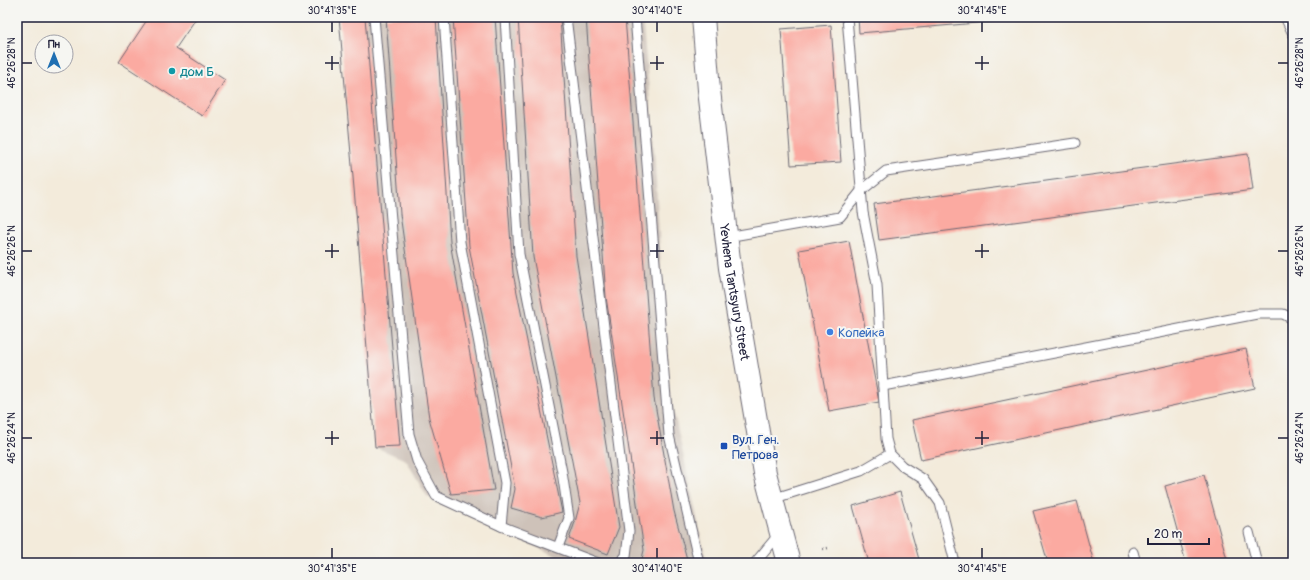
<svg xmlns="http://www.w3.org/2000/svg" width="1310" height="580" viewBox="0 0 1310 580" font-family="Pangolin,sans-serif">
<rect width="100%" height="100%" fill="#f6f6f2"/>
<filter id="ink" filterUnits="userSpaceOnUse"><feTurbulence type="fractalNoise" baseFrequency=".025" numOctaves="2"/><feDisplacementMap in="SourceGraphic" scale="8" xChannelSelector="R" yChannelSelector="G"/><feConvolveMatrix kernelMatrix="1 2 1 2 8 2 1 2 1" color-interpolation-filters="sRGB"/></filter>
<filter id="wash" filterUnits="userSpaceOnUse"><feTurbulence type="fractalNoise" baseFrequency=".012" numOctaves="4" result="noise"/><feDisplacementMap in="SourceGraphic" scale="16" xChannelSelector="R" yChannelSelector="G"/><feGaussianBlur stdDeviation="0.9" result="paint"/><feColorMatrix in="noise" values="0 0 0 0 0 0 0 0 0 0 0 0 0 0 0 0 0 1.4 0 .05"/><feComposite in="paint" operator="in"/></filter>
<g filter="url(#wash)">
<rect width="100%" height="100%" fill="#f3ebdb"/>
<path fill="#f0d6bc" d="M1289,17h4v263z"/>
<path fill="#cec2b9" d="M340,17h302l11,116 15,252 39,178h-136l-144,-67 -21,-36 -31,-13z"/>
<g id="blocks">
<g fill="#fbaaa1">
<path d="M149,17h48l-21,31 49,32 -23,36 -83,-54z"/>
<path d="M339,17h26l35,429 -25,1 -20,-247z"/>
<path d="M386,17h50l14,225 44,248 -43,4 -22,-76 -29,-204z"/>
<path d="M453,17h42l18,256 49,239 -20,5 -31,-9 4,-19 -46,-243z"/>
<path d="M518,17h42l16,239 43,271 -11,27 -39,-15 6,-17 5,-19 -47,-246z"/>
<path d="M586,17h39l29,381 20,113 14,52h-47l3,-13 -38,-253z"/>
<path d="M858,17h178v1l-177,15z"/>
<path d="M831,25l10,137 -50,3 -10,-136z"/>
<path d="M1248,154l5,36 -374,50 -5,-36z"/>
<path d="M849,241l30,161 -50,9 -30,-161z"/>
<path d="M1246,349l9,39 -334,72 -9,-40z"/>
<path d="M1204,475l24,88h-42l-21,-77z"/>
<path d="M900,492l20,71h-51l-16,-57z"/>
<path d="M1077,501l17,62h-46l-15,-52z"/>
</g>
</g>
</g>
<g filter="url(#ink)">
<use href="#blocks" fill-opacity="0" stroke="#6b6873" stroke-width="1"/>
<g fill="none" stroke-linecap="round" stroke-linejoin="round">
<g stroke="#6b6873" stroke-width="11">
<g id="service">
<path d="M374,17l35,417 8,27 19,35 65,30 97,37"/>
<path d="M444,17l16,225 45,241 -4,43"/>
<path d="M505,17l14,237 43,218 7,46 -11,29"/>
<path d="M566,17l63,514 -3,25 -7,7"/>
<path d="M635,17l34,418 30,128"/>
<path d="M847,17l16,195 14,73 9,154 4,15 12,12 21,13 17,24 15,60"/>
<path d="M1285,17l8,17"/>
<path d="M727,237l113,-20 21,-26 25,-20 189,-28"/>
<path d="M883,386l374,-72h26l10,5"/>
<path d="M772,499l89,-28 29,-17"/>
<path d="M1249,532l8,31"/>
<path d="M1133,552l3,11"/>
<path d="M755,563l25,-30"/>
</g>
</g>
<g stroke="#6b6873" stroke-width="24">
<g id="tertiary">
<path id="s1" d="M703,17l6,73 21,178 35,205 24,90"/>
</g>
</g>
<path stroke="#6b6873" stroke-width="2.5" stroke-dasharray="1 3" stroke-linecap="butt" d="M823,549l5,-1"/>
<use href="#service" stroke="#fff" stroke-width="9"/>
<use href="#tertiary" stroke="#fff" stroke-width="22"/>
</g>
</g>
<path fill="none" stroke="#22223b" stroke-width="1.5" d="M332,22v10M657,22v10M982,22v10M332,56v14M657,56v14M982,56v14M22,63h10M325,63h14M650,63h14M975,63h14M1278,63h10M332,244v14M657,244v14M982,244v14M22,251h10M325,251h14M650,251h14M975,251h14M1278,251h10M332,431v14M657,431v14M982,431v14M22,438h10M325,438h14M650,438h14M975,438h14M1278,438h10M332,548v10M657,548v10M982,548v10"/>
<circle fill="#0f9aa8" stroke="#f6f6f2" stroke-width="1.5" cx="172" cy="71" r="4"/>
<circle fill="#3f7fe0" stroke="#f6f6f2" stroke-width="1.5" cx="830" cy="332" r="4"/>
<rect fill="#1a4fb4" stroke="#f6f6f2" stroke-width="1.5" x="720" y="442" width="8" height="8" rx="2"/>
<g text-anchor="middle" stroke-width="4" stroke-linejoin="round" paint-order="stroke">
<g font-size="13" fill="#0d838f" stroke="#f6f6f2" text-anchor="start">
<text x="180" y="76">дом Б</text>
</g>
<g font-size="13" fill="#22223b" stroke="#f6f6f2">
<text dy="5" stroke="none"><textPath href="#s1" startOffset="277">Yevhena Tantsyury Street</textPath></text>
</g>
<g font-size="13" fill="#366cbe" stroke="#f6f6f2" text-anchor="start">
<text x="838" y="337">Копейка</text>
</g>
<g font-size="13" fill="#164399" stroke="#f6f6f2" text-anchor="start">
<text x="732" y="444">Вул. Ген.<tspan x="732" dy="15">Петрова</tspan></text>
</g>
</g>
<rect width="1310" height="580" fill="none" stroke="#f6f6f2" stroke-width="44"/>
<g transform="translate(54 54)"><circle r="19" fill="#f6f6f2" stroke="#a1a1a9"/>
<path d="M0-3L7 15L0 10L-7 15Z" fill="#1f6fb2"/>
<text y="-6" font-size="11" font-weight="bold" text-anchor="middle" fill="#22223b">Пн</text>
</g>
<path d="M1148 538v6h61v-6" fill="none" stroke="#22223b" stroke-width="2"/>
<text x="1154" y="538" font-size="12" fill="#22223b" stroke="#f6f6f2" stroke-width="3" paint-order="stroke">20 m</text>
<rect x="22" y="22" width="1266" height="536" fill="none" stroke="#22223b" stroke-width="1.5"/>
<g font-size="10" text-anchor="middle" fill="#22223b">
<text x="332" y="14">30°41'35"E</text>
<text x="657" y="14">30°41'40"E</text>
<text x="982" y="14">30°41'45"E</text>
<text transform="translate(11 63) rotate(-90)" y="4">46°26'28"N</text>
<text transform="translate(1299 63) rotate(-90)" y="4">46°26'28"N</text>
<text transform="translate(11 251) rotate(-90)" y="4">46°26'26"N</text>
<text transform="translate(1299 251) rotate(-90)" y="4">46°26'26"N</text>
<text transform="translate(11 438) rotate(-90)" y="4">46°26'24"N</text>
<text transform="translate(1299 438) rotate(-90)" y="4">46°26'24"N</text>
<text x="332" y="572">30°41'35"E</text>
<text x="657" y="572">30°41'40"E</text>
<text x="982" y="572">30°41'45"E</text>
</g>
</svg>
